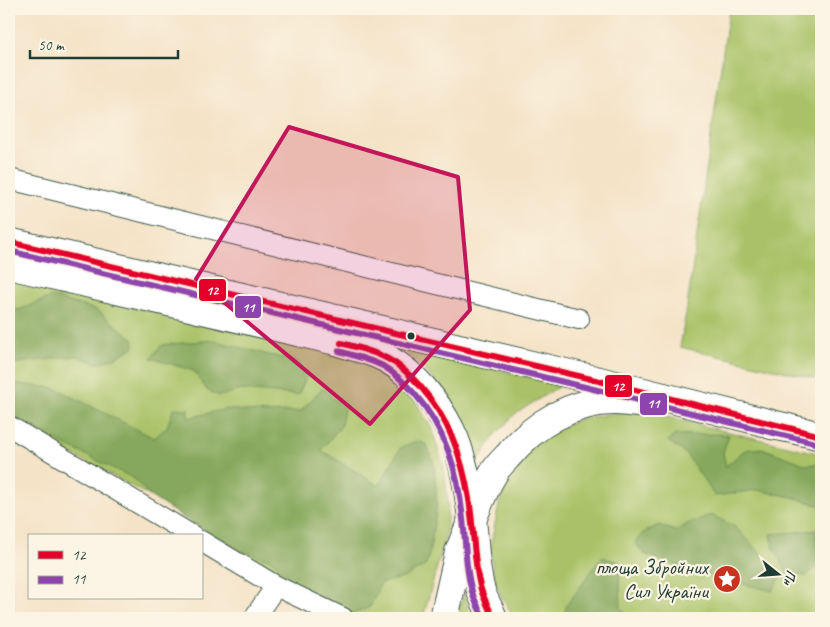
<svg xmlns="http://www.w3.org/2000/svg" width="830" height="627" viewBox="0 0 830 627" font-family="Caveat,sans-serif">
<rect width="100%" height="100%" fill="#fcf5e5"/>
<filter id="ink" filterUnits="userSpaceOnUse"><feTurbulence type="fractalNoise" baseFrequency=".02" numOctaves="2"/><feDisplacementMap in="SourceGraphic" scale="10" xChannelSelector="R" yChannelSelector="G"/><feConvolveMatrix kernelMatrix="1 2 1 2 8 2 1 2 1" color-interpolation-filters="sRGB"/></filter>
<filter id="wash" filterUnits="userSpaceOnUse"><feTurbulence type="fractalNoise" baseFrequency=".0096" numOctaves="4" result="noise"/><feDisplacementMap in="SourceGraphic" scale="20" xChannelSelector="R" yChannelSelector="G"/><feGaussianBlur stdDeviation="1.12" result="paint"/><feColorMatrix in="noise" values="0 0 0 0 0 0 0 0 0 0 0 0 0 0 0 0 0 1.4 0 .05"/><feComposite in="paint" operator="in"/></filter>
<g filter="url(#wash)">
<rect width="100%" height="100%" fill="#f4e3c7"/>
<g fill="#a9c268" stroke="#64804e">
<path d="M729,9h92v371l-141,-33 7,-40z"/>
<path d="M9,280l173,38 150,35 27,9 25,12 16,10 15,17 16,26 13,40 4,38 -2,29 -23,84h-70l-5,-2 -48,-24 -150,-96 -141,-75z"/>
<path d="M398,346l163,39 -46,29 -19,20 -20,30 -6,-23 -8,-20 -14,-23 -22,-27z"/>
<path d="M627,411l26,3 168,40v164h-306l-13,-20 -7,-17 -5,-32 10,-50 6,-18 13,-19 16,-18 21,-14 23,-11z"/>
<path d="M464,593l6,21 2,4h-16z"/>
</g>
<g fill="#86a85c" stroke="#527248">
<path d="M51,297l46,13 36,29 1,8 -19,11 -18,5 -20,-7 -68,8v-53l12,-2z"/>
<path d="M212,340l85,22 9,16 -8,17 -57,-5 -22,6 -12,-6 -13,-19 -43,-13 11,-13z"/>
<path d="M9,383l46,5 99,50 13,-11 7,-19 14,1v9l38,-9 39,4 36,-2 21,-23 22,20 -3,18 -20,24 58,36 22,-39 16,-6 10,4 7,19 3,39 -7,48 -4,14 -23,13 -22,5 -11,24 -22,9 -48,-24 -28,-32 -21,-6 -15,-3 -86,-55 -17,-18 -80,-39 -30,-11 -14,-7z"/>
<path d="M717,434l12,1 -6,18 3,13 19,-16 17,-2 45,17 14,-2v43l-29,-9 -35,-7 -42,6 -29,-42 -18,-13 7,-6z"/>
<path d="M711,515l23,11 48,49 -10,16 -70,-17 -58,-20 -9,-12 8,-9 16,-8 16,6 14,-8z"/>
<path d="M817,530v37l-11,9 -18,-2 -15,-28 -2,-12z"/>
<path d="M602,557l17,5 2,47 13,9h-70l2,-12z"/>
</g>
</g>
<g filter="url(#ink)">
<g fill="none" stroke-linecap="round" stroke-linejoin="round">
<g stroke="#3f564a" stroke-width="22">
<g id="street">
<path d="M9,179l570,140"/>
<path d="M9,426l184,110"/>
<path d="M201,541l75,45 67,32"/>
<path d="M254,618l22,-32"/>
</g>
</g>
<g stroke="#3f564a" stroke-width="30">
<path id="secondary" d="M444,618l15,-66 13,-32"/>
</g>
<g stroke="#3f564a" stroke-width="30">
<g id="primary">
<path d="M9,242l169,40 409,96 201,50"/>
<path d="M9,265l323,75c19,6 40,10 57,20 27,16 48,43 62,71 12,24 18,61 21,88 3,25 2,51 10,75 3,8 8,16 11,24"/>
<path d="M771,425l17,3 33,8"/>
<path d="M472,520c7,-17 13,-34 23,-49 3,-5 8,-10 12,-14 27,-33 65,-56 108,-56 9,0 18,2 27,2"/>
</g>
</g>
<use href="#street" stroke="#fff" stroke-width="20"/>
<use href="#secondary" stroke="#fff" stroke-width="28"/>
<use href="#primary" stroke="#fff" stroke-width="28"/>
<g stroke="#fcf5e5" stroke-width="10">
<g id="bus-1">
<path d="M9,242l578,136 234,58"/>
<path d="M341,343c16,4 32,8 47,16 12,6 23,17 32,27 29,33 42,70 49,113 5,29 4,59 11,87 3,12 9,21 13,32"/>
</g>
</g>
<g stroke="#fcf5e5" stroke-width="10">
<g id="bus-2">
<path d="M9,251l576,136 234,57"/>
<path d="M339,351c15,5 30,8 44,15 12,7 22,17 31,27 32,36 44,79 49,126 3,26 2,53 11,79 3,7 6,13 10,20"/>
</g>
</g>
<use href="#bus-1" stroke="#e4002b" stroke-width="6"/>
<use href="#bus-2" stroke="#8e44ad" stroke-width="6"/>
</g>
</g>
<path fill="#c2185b" fill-opacity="0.2" stroke="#c2185b" stroke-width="4" stroke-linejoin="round" d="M289,127l169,50 12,133 -100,114 -174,-145z"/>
<defs>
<g id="sight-disc" transform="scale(1.4375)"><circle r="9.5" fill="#c8321e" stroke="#fcf5e5"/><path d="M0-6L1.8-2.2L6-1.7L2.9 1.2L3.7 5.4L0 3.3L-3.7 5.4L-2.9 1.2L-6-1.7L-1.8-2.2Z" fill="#fff"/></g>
</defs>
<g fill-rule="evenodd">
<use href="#sight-disc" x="727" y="579"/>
</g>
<circle fill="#1f3d34" stroke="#fcf5e5" stroke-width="2" cx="411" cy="336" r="4.5"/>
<g text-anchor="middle" stroke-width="4.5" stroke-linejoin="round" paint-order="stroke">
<g font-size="21" fill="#1f3d34" stroke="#fcf5e5" text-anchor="end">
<text x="708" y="574">площа Збройних<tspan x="708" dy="24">Сил України</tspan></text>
</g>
</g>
<g stroke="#fcf5e5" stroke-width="2">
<rect x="198" y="278" width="29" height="24" rx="5" fill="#e4002b"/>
<rect x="234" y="295" width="28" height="24" rx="5" fill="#8e44ad"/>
<rect x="604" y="374" width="29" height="24" rx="5" fill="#e4002b"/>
<rect x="639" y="392" width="29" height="24" rx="5" fill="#8e44ad"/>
</g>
<g font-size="14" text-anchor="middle" font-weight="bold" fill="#fff">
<text x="212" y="295">12</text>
<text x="248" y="312">11</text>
<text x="618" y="391">12</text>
<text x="653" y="408">11</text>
</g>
<rect width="830" height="627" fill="none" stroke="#fcf5e5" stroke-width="30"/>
<rect x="28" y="534" width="175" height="65" fill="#fcf5e5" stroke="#a4ab9e"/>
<rect x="38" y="551" width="25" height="8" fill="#e4002b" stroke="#a4ab9e"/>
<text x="72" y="560" font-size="15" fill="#1f3d34">12</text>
<rect x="38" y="576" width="25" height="8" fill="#8e44ad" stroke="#a4ab9e"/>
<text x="72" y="584" font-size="15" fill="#1f3d34">11</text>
<g transform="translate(778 574) rotate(107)" stroke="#fcf5e5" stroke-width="4" paint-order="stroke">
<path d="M0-4L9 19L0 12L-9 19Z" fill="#1f3d34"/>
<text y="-8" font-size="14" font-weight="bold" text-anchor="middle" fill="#1f3d34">Пн</text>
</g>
<path d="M30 50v8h148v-8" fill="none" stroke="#1f3d34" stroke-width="2.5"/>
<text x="38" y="50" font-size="15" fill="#1f3d34" stroke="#fcf5e5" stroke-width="4" paint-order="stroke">50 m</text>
</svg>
